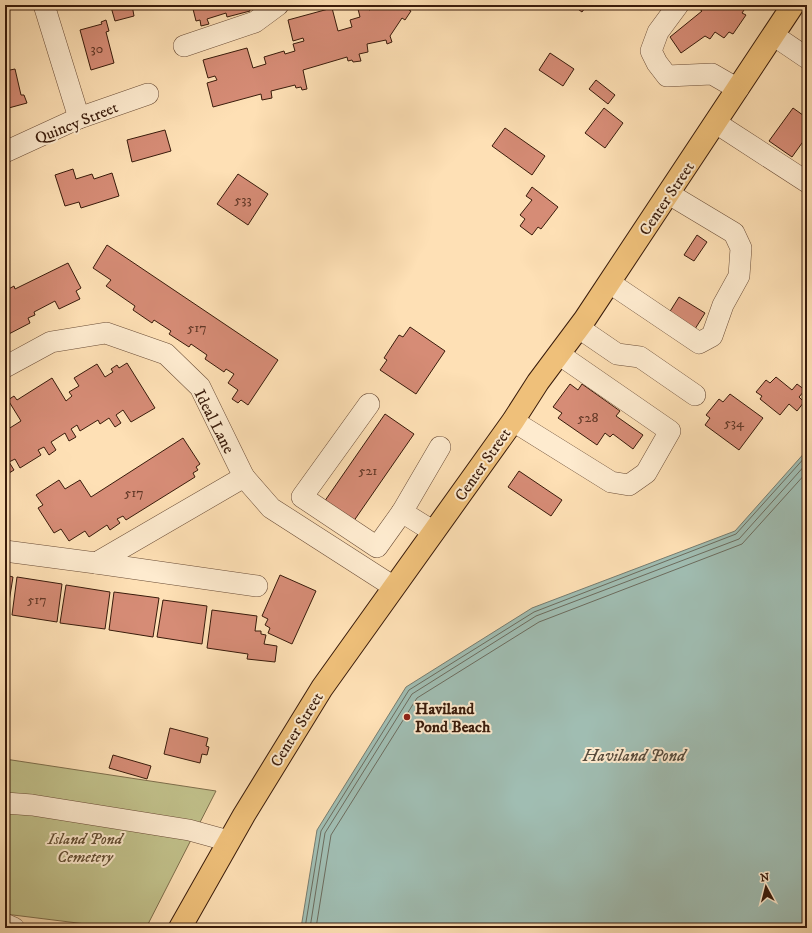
<svg xmlns="http://www.w3.org/2000/svg" width="812" height="933" viewBox="0 0 812 933" font-family="'IM FELL DW Pica',serif">
<rect width="100%" height="100%" fill="#fee0b5"/>
<filter id="stains"><feTurbulence type="fractalNoise" baseFrequency=".005" numOctaves="4"/><feColorMatrix values="0 0 0 0 .2 0 0 0 0 .09 0 0 0 0 .02 0 0 0 .5 -.17"/></filter>
<radialGradient id="worn" r=".72"><stop offset=".6" stop-color="#630" stop-opacity="0"/><stop offset="1" stop-color="#630" stop-opacity=".3"/></radialGradient>
<path fill="#c2c28c" stroke="#7e6e4c" d="M5,759l211,32 -70,137h-28l-113,-14z"/>
<path fill="#a0bdb2" stroke="#777c6f" d="M807,450v478h-506l16,-98 89,-143 126,-79 203,-77z"/>
<g fill="none" stroke-linecap="round" stroke-linejoin="round">
<g stroke="#6c6c5e" stroke-width="1">
<path d="M305,928l16,-97 88,-141 125,-78 202,-78 71,-79"/>
<path d="M310,928l15,-95 87,-139 124,-78 203,-77 68,-76"/>
<path d="M316,928l15,-93 86,-137 122,-76 203,-78 65,-72"/>
</g>
</g>
<g fill="#d68c76" stroke="#391b0b">
<path d="M118,5h14l2,11 -19,5 -4,-14z"/>
<path d="M192,5h48v3l8,-3 2,6 -23,6 -1,-4 -19,6 2,5 -8,2 -1,-6 -4,1z"/>
<path d="M380,5h32l-3,5 2,1 -6,9 -3,-2 -12,18 2,6 -5,2 -1,-4 -19,4 1,8 -9,2 2,7 -8,1 -1,-2 -4,1 -1,-4 -44,13 4,19 -5,1 -1,-3 -5,1 -1,-3 -24,6 1,7 -10,2 -1,-6 -48,13 -6,-24 10,-3 -2,-4 -7,2 -5,-18 44,-12 6,20 13,-4 -2,-7 20,-6 1,3 10,-3 -2,-7 11,-3 -1,-3 -10,3 -5,-21 44,-12 6,23 14,-4 -2,-7 10,-3 -2,-8 10,-3 1,4 12,-4z"/>
<path d="M572,5h15l-5,7z"/>
<path d="M694,5h50l2,2 -4,6 4,2 -13,19 -4,-2 -5,6 -9,-6 -5,7 -5,-3 -24,17 -11,-16 32,-26z"/>
<path d="M106,20l3,11 -3,1 8,31 -23,7 -11,-40 22,-6 -1,-2z"/>
<path d="M550,53l24,16 -11,17 -24,-16z"/>
<path d="M15,69l6,26h3l3,8 -22,6v-38z"/>
<path d="M596,80l19,15 -7,9 -19,-15z"/>
<path d="M604,108l19,15 -18,25 -20,-15z"/>
<path d="M793,108l14,10v18l-15,21 -23,-16z"/>
<path d="M505,128l40,28 -13,19 -40,-29z"/>
<path d="M165,130l6,21 -39,11 -5,-22z"/>
<path d="M73,169l3,10 16,-5 2,5 18,-6 7,23 -38,12 -2,-6 -14,4 -10,-31z"/>
<path d="M238,174l30,20 -20,31 -31,-21z"/>
<path d="M532,187l26,20 -17,22 -3,-2 -6,8 -12,-9 5,-7 -5,-4 12,-15 -6,-4z"/>
<path d="M697,235l10,7 -13,19 -10,-6z"/>
<path d="M107,245l171,115 -30,45 -7,-5 -3,3 -6,-4 6,-9 -10,-7 6,-9 -8,-5 -2,3 -19,-13 2,-4 -16,-11 -2,3 -20,-13 2,-3 -17,-11 -2,3 -19,-13 2,-4 -29,-20 5,-6 -18,-12z"/>
<path d="M68,263l13,25 -5,3 4,8 -21,10 -4,-8 -21,11 1,3 -7,3 2,5 -25,13v-45l9,-5 1,3z"/>
<path d="M679,297l26,16 -10,16 -26,-16z"/>
<path d="M410,327l35,24 -29,43 -36,-24 7,-10 -3,-2 15,-23 4,2z"/>
<path d="M127,363l28,45 -24,14 -8,-12 -7,5 5,8 -6,4 -6,-9 -9,6 -2,-4 -18,11 -3,-6 -6,4 5,8 -7,4 -4,-8 -14,9 5,8 -7,5 -5,-8 -6,3 3,5 -21,13 -5,-9 -6,3 5,8 -8,5 -1,-44 16,-10 -13,-21 6,-4 3,4 35,-22 14,23 6,-5 -3,-4 10,-6 -5,-8 23,-14 8,13 8,-5 -2,-3 6,-4 2,3z"/>
<path d="M776,377l16,13 5,-6 8,6 -6,7 5,5 -7,9 -8,-7 -9,11 -20,-16 2,-3 -6,-4 10,-12 4,3z"/>
<path d="M570,384l8,6 4,-6 38,27 -4,5 27,19 -10,14 -20,-15 -3,3 -5,-4 -8,12 -39,-27 4,-5 -9,-6z"/>
<path d="M730,394l33,24 -24,32 -34,-25 5,-7 -4,-3 13,-16 4,3z"/>
<path d="M385,414l29,20 -63,91 -29,-20z"/>
<path d="M183,438l17,26 -4,3 2,3 -5,3 2,4 -69,43 -3,-4 -6,3 3,4 -10,7 -3,-5 -18,12 -4,-6 -16,10 -8,-12 -7,4 -16,-25 5,-3 -7,-10 23,-15 6,9 15,-9 11,17z"/>
<path d="M519,471l43,29 -11,16 -43,-29z"/>
<path d="M5,575l8,2 -6,37h-2z"/>
<path d="M280,575l36,16 -24,53 -24,-11 2,-5 -5,-3 3,-6 -6,-3z"/>
<path d="M17,577l45,7 -5,38 -45,-7z"/>
<path d="M66,585l44,7 -5,37 -45,-6z"/>
<path d="M114,592l45,6 -6,39 -44,-7z"/>
<path d="M163,600l44,6 -5,38 -45,-7z"/>
<path d="M212,610l45,6 -2,15h6v3l5,1 -2,9 13,2 -2,16 -28,-3 1,-5 -41,-6z"/>
<path d="M170,728l38,10 -2,8 3,1 -2,8 -5,-1 -2,9 -36,-9z"/>
<path d="M113,755l38,11 -4,13 -38,-11z"/>
</g>
<g fill="none" stroke-linecap="round" stroke-linejoin="round">
<g stroke="#6a4c36" stroke-width="22">
<g id="minor">
<path d="M44,5l35,113"/>
<path d="M678,5l-20,27 -7,19 6,12 10,13 45,-2 26,15"/>
<path d="M773,35l34,23"/>
<path d="M184,46l71,-24 23,-17"/>
<path d="M716,123l91,59"/>
<path d="M5,152l74,-34 69,-24"/>
<path d="M610,283l89,60 13,-7 11,-31 16,-29 2,-28 -7,-15 -65,-39"/>
<path d="M579,328l38,26 23,3 55,38"/>
<path d="M5,367l46,-25 55,-9 60,21 34,33 44,90 -148,86 -91,-12"/>
<path d="M369,404l-67,93 75,50 25,-35 32,20"/>
<path d="M513,421l98,61 18,3 17,-12 24,-42 -110,-76"/>
<path d="M244,477l27,31 123,79"/>
<path d="M402,512l38,-65"/>
<path d="M96,563l161,23"/>
<path d="M5,803l27,2 157,25 40,11"/>
<path d="M5,924l9,4"/>
</g>
</g>
<g stroke="#391b0b" stroke-width="24">
<path id="major" d="M180,928l64,-113 78,-127 191,-267 25,-39 47,-63 208,-314"/>
</g>
<use href="#minor" stroke="#feebcf" stroke-width="21"/>
<use href="#major" stroke="#efc07a" stroke-width="22"/>
</g>
<circle fill="#8f2418" stroke="#feebcf" stroke-width="1.5" cx="407" cy="717" r="4"/>
<g text-anchor="middle" stroke-width="4" stroke-linejoin="round" paint-order="stroke">
<g font-size="14" fill="#603726">
<text x="97" y="53">30</text>
<text x="243" y="204">533</text>
<text x="197" y="332">517</text>
<text x="588" y="422">528</text>
<text x="734" y="427">534</text>
<text x="368" y="475">521</text>
<text x="134" y="497">517</text>
<text x="37" y="604">517</text>
</g>
<g font-size="16" fill="#391b0b" stroke="#feebcf">
<text transform="translate(76 122) rotate(-22)" y="6">Quincy Street</text>
<text transform="translate(666 198) rotate(-56)" y="6">Center Street</text>
<text transform="translate(215 421) rotate(63)" y="6">Ideal Lane</text>
<text transform="translate(482 464) rotate(-55)" y="6">Center Street</text>
<text transform="translate(296 729) rotate(-58)" y="6">Center Street</text>
</g>
<g font-size="16" font-weight="bold" fill="#391b0b" stroke="#feebcf" text-anchor="start">
<text x="415" y="714">Haviland<tspan x="415" dy="18">Pond Beach</tspan></text>
</g>
<g font-size="16" font-style="italic" fill="#624d32" stroke="#feebcf">
<text x="85" y="844">Island Pond<tspan x="85" dy="18">Cemetery</tspan></text>
</g>
<g font-size="17" font-style="italic" fill="#584c3d" stroke="#feebcf">
<text x="634" y="761">Haviland Pond</text>
</g>
</g>
<rect width="812" height="933" fill="none" stroke="#fee0b5" stroke-width="20"/>
<rect x="6" y="6" width="800" height="921" fill="none" stroke="#391b0b" stroke-width="2"/>
<rect x="10" y="10" width="792" height="913" fill="none" stroke="#391b0b"/>
<g transform="translate(766 887) rotate(353)" stroke="#feebcf" stroke-width="3" paint-order="stroke">
<path d="M0-3L7 15L0 10L-7 15Z" fill="#391b0b"/>
<text y="-6" font-size="11" font-weight="bold" text-anchor="middle" fill="#391b0b">N</text>
</g>
<rect width="100%" height="100%" filter="url(#stains)"/>
<rect width="100%" height="100%" fill="url(#worn)"/>
</svg>
